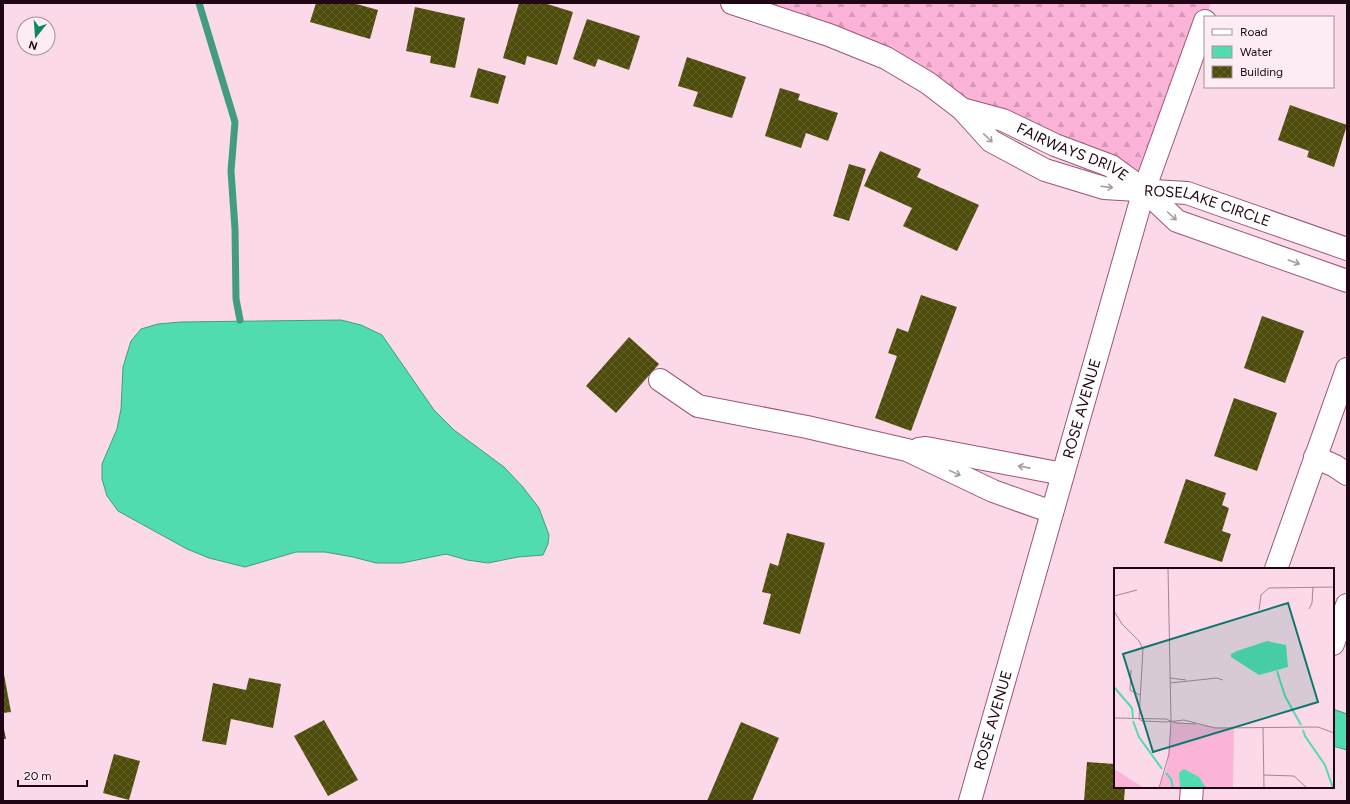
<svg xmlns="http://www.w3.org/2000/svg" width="1350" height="804" viewBox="0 0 1350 804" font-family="Figtree,sans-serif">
<defs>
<pattern id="forest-firs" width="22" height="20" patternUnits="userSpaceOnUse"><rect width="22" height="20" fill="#fbb3d7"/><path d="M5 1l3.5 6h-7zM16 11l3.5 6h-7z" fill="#d798b8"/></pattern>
<pattern id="building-cross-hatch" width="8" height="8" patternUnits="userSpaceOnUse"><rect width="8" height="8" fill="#4d4c0a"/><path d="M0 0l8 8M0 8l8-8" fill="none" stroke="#63612d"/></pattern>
</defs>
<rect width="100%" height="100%" fill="#fbd9e8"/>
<path fill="url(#forest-firs)" d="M732,3h479l-67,187 -216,-107z"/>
<g fill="#50dcb0" stroke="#429c81">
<path d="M341,320l20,5 21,10 52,75 20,20 50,37 18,19 17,22 10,27 -1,9 -5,11 -25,2 -30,6 -21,-3 -21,-6 -44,9h-26l-23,-6 -28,-5h-29l-51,15 -36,-9 -22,-9 -69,-38 -11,-15 -5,-17v-15l15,-35 4,-20 2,-42 8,-26 10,-12 17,-5 23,-2z"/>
<path d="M1333,709l14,5v36l-14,-4z"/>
</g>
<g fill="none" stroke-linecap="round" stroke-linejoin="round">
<path stroke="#429c81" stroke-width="7" d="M199,3l36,119 -4,49 4,58 1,70 4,21"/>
</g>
<g fill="url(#building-cross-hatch)">
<path d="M316,3h37l25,7 -8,29 -60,-17z"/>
<path d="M519,3h25l29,9 -16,53 -30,-9 -2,9 -22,-7z"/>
<path d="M415,7l50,11 -10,50 -25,-5 1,-7 -25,-5z"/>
<path d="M587,19l53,17 -11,34 -31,-11 -3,8 -22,-8z"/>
<path d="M687,57l59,20 -14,41 -39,-12 5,-14 -20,-6z"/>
<path d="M478,68l28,8 -8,28 -28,-7z"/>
<path d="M780,88l20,6 -2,6 40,13 -10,28 -22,-8 -5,15 -36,-12z"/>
<path d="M1290,105l57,20 -13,42 -27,-10 2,-6 -31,-11z"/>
<path d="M880,151l41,18 -4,8 62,28 -22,46 -54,-25 9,-18 -48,-22z"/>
<path d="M849,164l17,5 -17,52 -16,-5z"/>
<path d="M921,295l36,12 -46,124 -36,-13 22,-62 -9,-3 9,-25 11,4z"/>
<path d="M1262,316l42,15 -19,52 -41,-15z"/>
<path d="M629,337l30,27 -43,49 -30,-27z"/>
<path d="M1234,398l43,15 -20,58 -43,-15z"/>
<path d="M1186,479l40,14 -4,12 7,3 -7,23 9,3 -9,28 -58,-19z"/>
<path d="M787,533l38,10 -25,91 -37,-10 8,-30 -9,-2 8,-29 8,3z"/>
<path d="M3,669l8,43 -8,1z"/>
<path d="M249,678l32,6 -8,44 -42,-9 -5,26 -24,-4 11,-58 33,7z"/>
<path d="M324,720l34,60 -30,16 -34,-60z"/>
<path d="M741,722l38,16 -27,63h-45z"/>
<path d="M3,724l3,15h-3z"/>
<path d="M114,754l26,7 -11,39 -26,-7z"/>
<path d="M1087,762l28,2v23h10l-1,14h-40z"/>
</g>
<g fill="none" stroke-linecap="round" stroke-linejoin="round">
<g stroke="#9c547a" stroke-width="24">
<g id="minor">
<path id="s1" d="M732,3l97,32 57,23 42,25 34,26 29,32 54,29 59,18 83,5 160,56"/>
<path id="s2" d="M962,109l41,11 52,25 56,21 33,24 33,31 170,60"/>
<path d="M660,380l38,26 109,21 100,23 86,41 59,21"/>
<path d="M919,449l7,-1 137,26"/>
<path d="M1315,457l20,9 12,8"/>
<path d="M1276,569l71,-200"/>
<path d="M1333,644l14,-39"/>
<path id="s3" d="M970,801l174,-611 61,-169"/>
<path d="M1191,801l1,-14"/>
</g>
</g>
<use href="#minor" stroke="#fff" stroke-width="22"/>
</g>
<defs><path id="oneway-shaft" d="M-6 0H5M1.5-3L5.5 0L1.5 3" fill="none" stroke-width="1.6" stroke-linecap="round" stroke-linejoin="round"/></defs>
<g stroke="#a69ba1">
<use href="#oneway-shaft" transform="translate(988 138) rotate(44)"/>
<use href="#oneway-shaft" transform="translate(1107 187) rotate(7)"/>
<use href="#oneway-shaft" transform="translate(1172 216) rotate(42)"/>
<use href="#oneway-shaft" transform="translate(1294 262) rotate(20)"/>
<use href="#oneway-shaft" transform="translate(1024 467) rotate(-169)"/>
<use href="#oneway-shaft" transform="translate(955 473) rotate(25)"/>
</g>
<g text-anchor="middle" stroke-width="4" stroke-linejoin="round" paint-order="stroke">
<g font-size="15" fill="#200514" stroke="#fdecf3">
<text dy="5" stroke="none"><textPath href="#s2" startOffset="119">FAIRWAYS DRIVE</textPath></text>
<text dy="5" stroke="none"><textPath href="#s1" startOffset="527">ROSELAKE CIRCLE</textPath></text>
<text dy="5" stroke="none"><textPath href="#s3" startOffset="408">ROSE AVENUE</textPath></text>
<text dy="5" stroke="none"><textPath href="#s3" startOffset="84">ROSE AVENUE</textPath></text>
</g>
</g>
<g transform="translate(1114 568)">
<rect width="220" height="220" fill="#fbd9e8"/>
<path d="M57,153l63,8 -1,59h-74l8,-22zM0,201l30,19h-30z" fill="#fbb3d7"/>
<path d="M153,73l19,4 2,22 -29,8 -28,-18v-3l6,-3zM70,201l15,8 7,11h-26l-1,-15z" fill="#50dcb0"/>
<path fill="none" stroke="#50dcb0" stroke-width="2" d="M163,103l8,25 16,29M0,119l18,21 1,10M19,153l6,16 23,32M189,162l2,6 20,29 8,23M52,205l5,6 2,9"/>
<path fill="none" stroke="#a38493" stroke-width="1" d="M0,28l23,-6M195,41l3,-6 1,-16M145,42l2,-15 8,-7 65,-1M0,43l8,13 17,17 4,8 -4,70M17,102l-1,20 10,5M56,110l16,2M56,115l47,-5 6,2M0,150l52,1 10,4 20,1M25,151l3,2 24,1 18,-2 31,8 103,-1 16,6M149,160l1,60M150,207l30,1 13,12M45,220l10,-34 2,-33 -3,-153"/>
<path fill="#0f766e" fill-opacity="0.15" stroke="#0f766e" stroke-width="2" d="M174,35l30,99 -165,50 -30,-98z"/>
<rect width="220" height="220" fill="none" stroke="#200514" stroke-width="2"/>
</g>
<rect width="1350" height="804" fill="none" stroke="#200514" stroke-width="8"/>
<rect x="1204" y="16" width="130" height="72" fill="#fdecf3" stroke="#a5909a"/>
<rect x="1212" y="29" width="20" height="6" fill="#ffffff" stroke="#a5909a"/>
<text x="1240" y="36" font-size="12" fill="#200514">Road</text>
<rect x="1212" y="46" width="20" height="12" fill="#50dcb0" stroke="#a5909a"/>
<text x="1240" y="56" font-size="12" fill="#200514">Water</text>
<rect x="1212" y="66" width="20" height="12" fill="url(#building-cross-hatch)" stroke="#a5909a"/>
<text x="1240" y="76" font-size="12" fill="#200514">Building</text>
<g transform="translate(36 36) rotate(197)"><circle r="19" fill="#fdecf3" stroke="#a5909a"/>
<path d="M0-3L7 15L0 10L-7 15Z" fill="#0e8666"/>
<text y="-6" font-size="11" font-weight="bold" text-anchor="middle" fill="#200514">N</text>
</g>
<path d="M18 780v6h69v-6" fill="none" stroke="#200514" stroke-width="2"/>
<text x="24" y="780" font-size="12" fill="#200514" stroke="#fdecf3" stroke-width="3" paint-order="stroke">20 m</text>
</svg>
